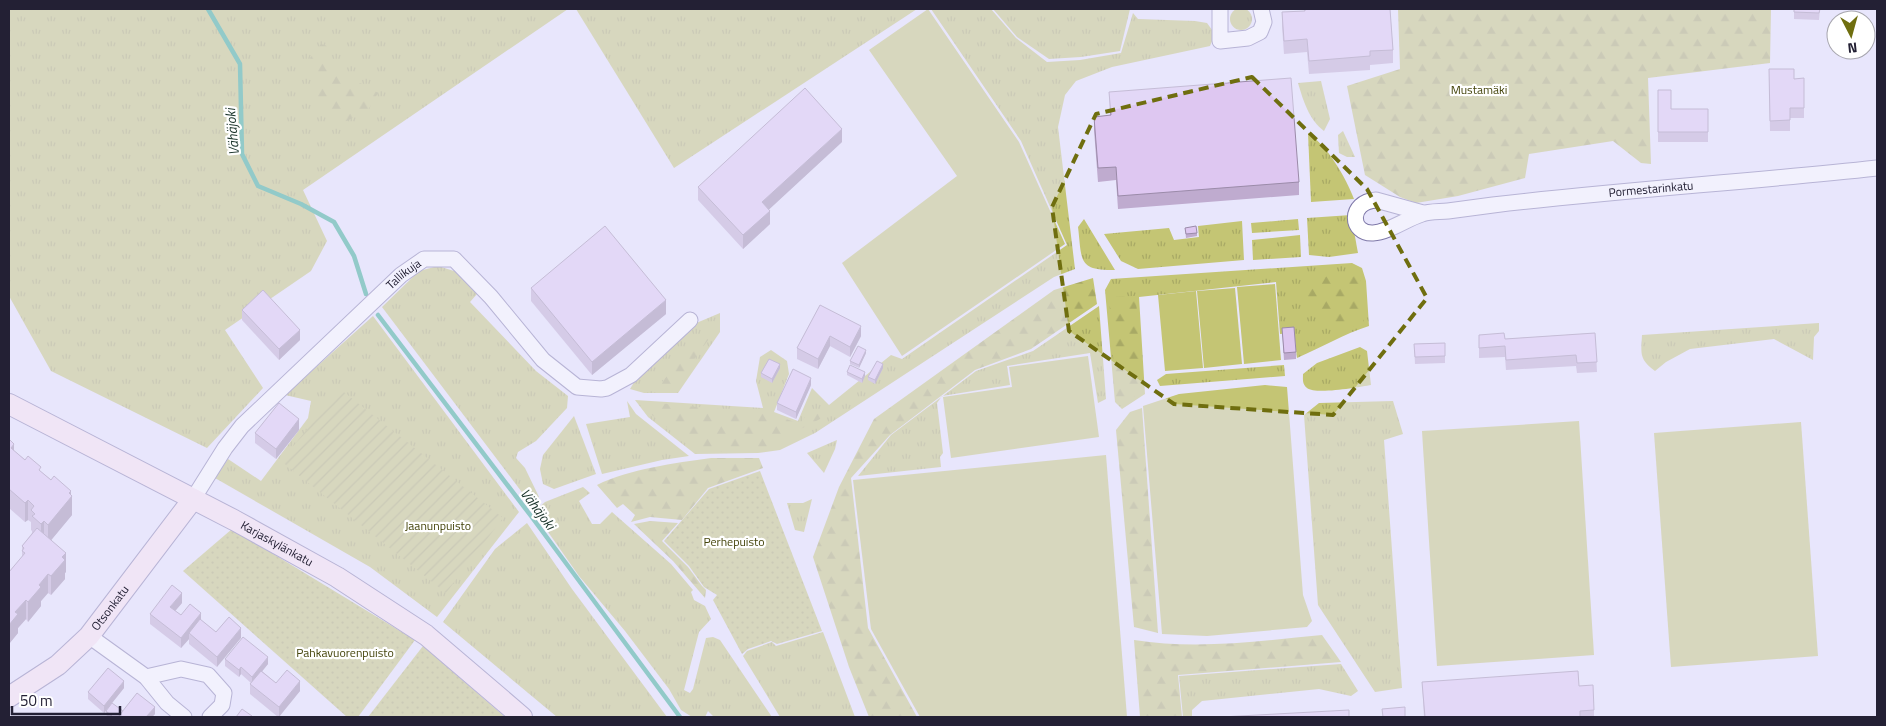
<svg xmlns="http://www.w3.org/2000/svg" width="1886" height="726" viewBox="0 0 1886 726" font-family="'Titillium Web',sans-serif">
<defs>
<pattern id="grass-tufts" width="24" height="20" patternUnits="userSpaceOnUse" patternTransform="scale(1.25)"><rect width="24" height="20" fill="#c4c574"/><path d="M3 7l-1-3M5 7V3M7 7l1-3M15 17l-1-3M17 17v-4M19 17l1-3" fill="none" stroke="#a8a965"/></pattern>
<pattern id="forest-firs" width="22" height="20" patternUnits="userSpaceOnUse" patternTransform="scale(1.25)"><rect width="22" height="20" fill="#c4c574"/><path d="M5 1l3.5 6h-7zM16 11l3.5 6h-7z" fill="#a8a965"/></pattern>
<pattern id="park-dots" width="8" height="8" patternUnits="userSpaceOnUse" patternTransform="scale(1.25)"><rect width="8" height="8" fill="#c4c574"/><path d="M2 2h.1M6 6h.1" fill="none" stroke="#a8a965" stroke-width="1.8" stroke-linecap="round"/></pattern>
<pattern id="garden-furrows" width="10" height="10" patternUnits="userSpaceOnUse" patternTransform="scale(1.25)"><rect width="10" height="10" fill="#c4c574"/><path d="M-1 1l2-2M0 10L10 0M9 11l2-2" fill="none" stroke="#a8a965"/></pattern>
</defs>
<rect width="100%" height="100%" fill="#e8e6fc"/>
<g fill="url(#grass-tufts)">
<circle cx="1241" cy="19" r="11"/>
<path d="M9,9h559l-265,181 24,51 -16,30 -86,59 38,58 -56,60 -156,-77 -42,-75z"/>
<path d="M576,9h341l-243,159z"/>
<path d="M931,9h60l25,29 31,24 33,-2 41,-7 12,-40 5,6 57,2 12,2 8,11 -5,12 -98,21 -36,14 -11,14 -7,32 17,142 -21,8 -239,156 -35,17 -22,3 -63,1 -47,-37 -13,-17 128,8 -7,-27 4,-24 11,-7 16,11 2,13 -15,38 24,9 14,-33 17,17 62,-50 11,4 165,-114 -46,-104z"/>
<path d="M993,9h137l-10,42 -39,6 -32,2 -32,-22z"/>
<path d="M1321,81l9,38 -6,12c-15,-11 -21,-31 -26,-48z"/>
<path d="M1343,131l12,26h-8l-8,-4 -1,-18z"/>
<path d="M1308,133c19,12 38,45 46,66l-43,3z"/>
<path d="M1351,215l7,38 -29,4 -20,-2 -2,-37z"/>
<path d="M1084,219l31,51c-38,1 -33,-11 -37,-43z"/>
<path d="M1298,219l1,11 -47,3 -1,-10z"/>
<path d="M1242,221l2,39 -106,9 -17,-8 -17,-27 65,-6 5,12 25,-3 -1,-11z"/>
<path d="M1300,235l1,22 -48,3 -1,-20z"/>
<path d="M1352,263l10,5 4,13 3,45c-25,8 -47,21 -72,32l-3,-25 -14,1 -4,-52 -137,15 6,97 -23,15 -7,-7 -10,-112 6,-11z"/>
<path d="M438,266l19,6 20,22 -7,8 66,69 32,25 -1,12 -31,33 -18,11 -2,6 9,10 14,29 -9,6 -148,-196 37,-36z"/>
<path d="M1099,306l7,93 -8,4 -8,-50 -83,13 3,19 -68,11 -5,7 6,50 -3,4 1,10 -83,9 33,-41 85,-64 57,-20z"/>
<path d="M720,313v19l-42,61h-34l-14,-4 6,-10 58,-55z"/>
<path d="M373,316l146,196 -82,105 -67,-50 -155,-89 13,-19 33,22 47,-63 3,-17 -26,-6z"/>
<path d="M1819,323v8l-5,6 -1,23 -39,-21 -84,10 -24,13 -11,9c-16,-12 -14,-17 -13,-36z"/>
<path d="M1360,347l7,4 4,34c-12,2 -55,10 -64,3 -5,-4 -4,-9 -4,-14l14,-11z"/>
<path d="M1284,365l1,11 -125,10 -3,-6 9,-6z"/>
<path d="M627,401l9,13 53,42 -27,4 -60,14 -16,-50 44,-7z"/>
<path d="M1393,401l10,33 -19,6 18,248 -27,4 -57,-87 -14,-190 15,-12z"/>
<path d="M574,416l22,58 -42,15 -11,-5 -3,-15 3,-14z"/>
<path d="M837,440l-2,9 -11,24 -17,-20z"/>
<path d="M583,487l7,6 -11,8 13,23h8l12,-12 59,52 22,26 -2,2 3,8 11,6 6,13 -12,13 -15,58 6,3 3,-4 13,-51 7,-1 7,3 52,77h-60l1,-1 -5,-5 -3,6h-13l-11,-7 -12,-21 -44,-58 -46,-55 -45,-64 11,-10z"/>
<path d="M812,499l-8,33 -9,-2 -8,-27h16z"/>
<path d="M527,523l45,66 95,128h-110l-114,-95 52,-73z"/>
<path d="M823,632l32,85h-75l-37,-61 4,-5 25,-9 4,4z"/>
<path d="M1341,664l17,27 -7,5 -32,-7 -117,12 -10,9v7h-9l-4,-41z"/>
</g>
<g fill="url(#forest-firs)">
<path d="M1398,9h373l-1,54 -122,15 3,86 -10,-1 -28,-22 -84,13 -4,24 -67,18 -42,7 -16,-6 -35,-22 -18,-89 53,-17z"/>
<path d="M321,44l9,3v15l13,15 22,8 13,8 -10,17 -25,13 -30,-29 5,-19 -8,-17z"/>
<path d="M1360,271l4,51 -20,8 -25,-19 -13,-17 4,-15z"/>
<path d="M1093,278l4,26 -66,45 -56,21 -85,65 -39,43 17,150 49,89h-48l-20,-50 -36,-110 26,-70 35,-68 180,-129z"/>
<path d="M1136,296l5,96 -19,12 -6,-5 -7,-102z"/>
<path d="M714,321l2,8 -31,43 -14,17 -12,-3 50,-64z"/>
<path d="M645,402l127,12 28,10 7,-10 22,-3 -9,8 -33,17 -8,11 -17,4 -66,1 -44,-37z"/>
<path d="M1142,408l16,225 -24,-6 -18,-197 14,-18z"/>
<path d="M711,458h48l4,10 -55,20 -26,32 -32,-3 -19,5 4,-7 -12,-11 -6,4 -20,-23c32,-16 78,-22 114,-27z"/>
<path d="M650,521l28,2 -16,18 26,26 14,19 4,4 -1,8 -32,-37 -39,-37z"/>
<path d="M1322,635l19,27 -163,13 4,42h-42l-6,-77c63,10 126,1 188,-5z"/>
</g>
<g fill="url(#park-dots)">
<path d="M760,471l62,160 -45,13 -6,-3 -23,8 -6,5 -29,-54 4,-5 -13,-8 -15,-21 -25,-25 45,-52z"/>
<path d="M232,529l183,111 -57,77h-11l-164,-146z"/>
<path d="M423,646l82,71h-137z"/>
</g>
<path fill="url(#garden-furrows)" d="M340,389l163,129 -57,75 -165,-132z"/>
<g fill="#c4c574">
<path d="M928,9l91,133 46,102 -163,112 -60,-93 115,-87 -88,-126z"/>
<path d="M1275,284l6,76 -37,4 -7,-77z"/>
<path d="M1235,288l7,76 -38,4 -7,-77z"/>
<path d="M1196,291l7,77 -38,3 -7,-76z"/>
<path d="M1088,356l11,81 -148,21 -8,-61 69,-10 -3,-20z"/>
<path d="M1265,385l22,2 16,208 9,26 -5,6 -100,9 -45,-2 -19,-228 36,-12z"/>
<path d="M1579,421l15,234 -157,11 -15,-235z"/>
<path d="M1801,422l17,234 -147,11 -17,-234z"/>
<path d="M1106,455l21,262h-207l-49,-88 -18,-149z"/>
</g>
<g fill="none" stroke-linecap="round" stroke-linejoin="round">
<g stroke="#2aa88c" stroke-width="4.5">
<path d="M208,9l32,55 2,90 16,32 43,18 33,18 20,34 12,38"/>
<path d="M378,315l153,201 149,201"/>
</g>
<g stroke="#7e78a8" stroke-width="17">
<g id="street">
<path d="M1220,9v32l28,-3 12,-6 4,-10 -3,-13"/>
<path id="s1" d="M1423,213l-47,-13c-28,2 -26,34 -3,33 16,-1 33,-14 49,-19 8,-3 18,-2 26,-3 15,-2 30,-4 45,-6 128,-15 256,-23 384,-37"/>
<path id="s2" d="M193,499l32,-51 17,-22 159,-151 23,-16h30l37,38 52,63 34,27 24,2 6,-1 24,-13 59,-55"/>
<path d="M89,636l57,41 21,26 17,14"/>
<path d="M146,677l35,-8 27,6 16,18 -2,12 -12,12"/>
</g>
</g>
<g stroke="#7e78a8" stroke-width="22">
<g id="secondary">
<path id="s3" d="M9,404l225,116 103,57 89,58 96,82"/>
<path id="s4" d="M9,697l49,-32 31,-29 104,-137"/>
</g>
</g>
<use href="#street" stroke="#fff" stroke-width="15"/>
<use href="#secondary" stroke="#fbe4ef" stroke-width="20"/>
</g>
<g fill="#bfabcf">
<path d="M1304,9h86l3,41v13l-23,2v5l-61,4 -2,-22 -23,2 -2,-28v-14l22,-1z"/>
<path d="M1820,9l-1,11 -25,-1v-7z"/>
<path d="M1769,69l25,10 10,-1v40h-14v13h-20z"/>
<path d="M1658,90l13,19h37v33h-50z"/>
<path d="M1109,92l190,90v13l-181,14 -2,-29 -18,2 -4,-52v-13l16,-1z"/>
<path d="M842,142l-74,68 2,14 -27,25 -45,-49v-13z"/>
<path d="M1185,228l12,5v3l-11,2z"/>
<path d="M531,288l135,26 -74,61 -61,-74z"/>
<path d="M820,305l41,31 -11,21 -20,-11 -12,23 -21,-10v-11z"/>
<path d="M242,310l58,30 -21,20 -37,-40z"/>
<path d="M1282,328l14,24v7l-12,1z"/>
<path d="M1595,333l2,39 -20,1 -1,-7 -70,4 -1,-13 -26,1v-23l26,4z"/>
<path d="M1445,343v20l-30,1 -1,-20z"/>
<path d="M866,353l-7,15 -9,-4v-3z"/>
<path d="M780,368l-8,15 -11,-6v-4z"/>
<path d="M883,368l-8,16 -7,-4v-3z"/>
<path d="M847,372l18,4 -3,7 -15,-8z"/>
<path d="M811,385l-15,34 -19,-9v-7z"/>
<path d="M299,430l-23,29 -21,-16v-10z"/>
<path d="M9,439l5,12 57,44 1,20 -21,25 15,32 -1,1v6l-14,16 -3,-2 -7,8v5l-13,16 -2,-3 -8,9v5l-9,11v-72l13,-15v-11l10,-13v-2l-1,-1v-8l-3,-2 -3,2 -16,-14z"/>
<path d="M182,603l-7,8 6,4 20,5 15,12 13,-15 -12,50 -28,-23v-5l-8,9 -31,-24v-10z"/>
<path d="M225,659l43,5 -6,7 14,12 24,8 -22,26 -28,-23v-10l1,-1 -10,-9 -2,3 -14,-11z"/>
<path d="M1422,682l157,4 15,24v7h-170z"/>
<path d="M124,688l-12,15 11,8 32,3 -3,3h-43l-3,-2v-4l1,-1 -3,3 -16,-14v-7z"/>
</g>
<g fill="#9b8ba9">
<path d="M842,129v13l-80,74v-14z"/>
<path d="M770,211v13l-27,25v-14z"/>
<path d="M666,300v14l-74,61v-13z"/>
<path d="M861,326v10l-11,21v-10z"/>
<path d="M300,330v10l-21,20v-11z"/>
<path d="M830,336v10l-12,23v-10z"/>
<path d="M866,350v3l-7,15v-3z"/>
<path d="M780,364v4l-8,15v-4z"/>
<path d="M883,364v4l-8,16v-4z"/>
<path d="M865,372v4l-3,7v-4z"/>
<path d="M811,378v7l-15,34v-7z"/>
<path d="M299,419v11l-23,29v-10z"/>
<path d="M14,444v19l-3,-15z"/>
<path d="M71,491v6l1,-1v19l-24,29v-19z"/>
<path d="M28,500v20l-3,2v-19z"/>
<path d="M44,521v19l-3,3v-19z"/>
<path d="M66,553v19l-1,1v6l-14,16v-19l11,-19z"/>
<path d="M48,574v19l-7,8v5l-13,16v-20l11,-17z"/>
<path d="M182,593v10l-12,14v-10z"/>
<path d="M26,600v19l-8,9v5l-9,11v-19l6,-13z"/>
<path d="M201,613v10l-12,10v6l-8,9v-10z"/>
<path d="M241,628v10l-24,29v-10z"/>
<path d="M268,657v7l-16,20v-7z"/>
<path d="M241,667v7l-2,3v-7z"/>
<path d="M124,681v7l-20,25v-7z"/>
<path d="M300,681v10l-21,26v-10z"/>
<path d="M155,707v7l-3,3h-6z"/>
</g>
<g fill="#dec7f1" stroke="#9b8ba9">
<path d="M1305,9h85l3,41 -23,1v5l-61,5 -2,-22 -23,2 -2,-29 23,-1z"/>
<path d="M1794,9h26l-1,4 -25,-1z"/>
<path d="M1769,69h25v10l10,-1v30h-14v12l-20,1z"/>
<path d="M1291,78l8,104 -181,14 -2,-29 -18,1 -4,-51 17,-2 -2,-23z"/>
<path d="M805,88l37,41 -80,73 8,9 -27,24 -45,-48z"/>
<path d="M1658,90h13v19h37v23h-50z"/>
<path d="M605,226l61,74 -74,62 -61,-74z"/>
<path d="M1196,226l1,7 -11,1 -1,-6z"/>
<path d="M263,290l37,40 -21,19 -37,-39z"/>
<path d="M820,305l41,21 -11,21 -20,-11 -12,23 -21,-11z"/>
<path d="M1294,327l2,25 -12,1 -2,-25z"/>
<path d="M1504,333l1,6 90,-6 2,29 -20,1 -1,-8 -70,5 -1,-14 -26,2v-13z"/>
<path d="M1445,343v13l-30,1 -1,-13z"/>
<path d="M858,346l8,4 -7,15 -9,-4z"/>
<path d="M769,359l11,5 -8,15 -11,-6z"/>
<path d="M877,361l6,3 -8,16 -7,-3z"/>
<path d="M850,365l15,7 -3,7 -15,-7z"/>
<path d="M793,369l18,9 -15,34 -19,-9z"/>
<path d="M279,403l20,16 -23,30 -21,-16z"/>
<path d="M9,439l5,5 -3,4 14,12 3,-4 13,11 -2,3 12,10 3,-4 17,15 -2,2 3,3 -24,29 -4,-4 -3,3 -9,-8 3,-2 -4,-4 3,-4 -6,-6 -3,3 -16,-14z"/>
<path d="M37,528l29,25 -4,4 3,3 -14,16 -3,-2 -9,11 2,2 -13,15 -2,-2 -11,12 3,2 -9,11v-53l16,-19 -3,-2 2,-3 -2,-2z"/>
<path d="M172,585l10,8 -12,14 11,8 9,-11 11,9 -20,25 -31,-24z"/>
<path d="M229,617l12,11 -24,29 -28,-24 11,-14 16,13z"/>
<path d="M243,637l25,20 -16,20 -11,-10 -2,3 -14,-11z"/>
<path d="M108,668l16,13 -20,25 -16,-14z"/>
<path d="M287,670l13,11 -21,26 -29,-23 11,-13 15,12z"/>
<path d="M1578,671l1,15 14,-1 1,25 -14,1v6h-155l-3,-35z"/>
<path d="M137,693l18,14 -9,10h-28z"/>
<path d="M112,703l11,8 -5,6h-5l-7,-6z"/>
<path d="M1405,707v10h-22l-1,-8z"/>
<path d="M242,709l10,7 -1,1h-15z"/>
<path d="M1349,710v7h-128z"/>
</g>
<path d="M0 0H1886V726H0ZM1252,77l115,112 60,109 -94,117 -159,-11 -105,-73 -17,-124 44,-93z" fill="#e8e6fc" fill-opacity=".55" fill-rule="evenodd"/>
<path fill="none" stroke="#6f6e0f" stroke-width="4" stroke-dasharray="10 6" stroke-linejoin="round" d="M1252,77l115,112 60,109 -94,117 -159,-11 -105,-73 -17,-124 44,-93z"/>
<g text-anchor="middle" stroke-width="4.5" stroke-linejoin="round" paint-order="stroke">
<g font-size="12" fill="#44440b" stroke="#fff">
<text x="1479" y="94">Mustamäki</text>
<text x="438" y="530">Jaanunpuisto</text>
<text x="734" y="546">Perhepuisto</text>
<text x="345" y="657">Pahkavuorenpuisto</text>
</g>
<g font-size="12" fill="#232034" stroke="#fff">
<text dy="4" stroke="none"><textPath href="#s1" startOffset="388">Pormestarinkatu</textPath></text>
<text dy="4" stroke="none"><textPath href="#s2" startOffset="310">Tallikuja</textPath></text>
<text dy="4" stroke="none"><textPath href="#s3" startOffset="302">Karjaskylänkatu</textPath></text>
<text dy="4" stroke="none"><textPath href="#s4" startOffset="136">Otsonkatu</textPath></text>
</g>
<g font-size="14" font-style="italic" fill="#183229" stroke="#fff">
<text transform="translate(232 132) rotate(-95)" y="5">Vähäjoki</text>
<text transform="translate(538 509) rotate(53)" y="5">Vähäjoki</text>
</g>
</g>
<rect width="1886" height="726" fill="none" stroke="#232034" stroke-width="20"/>
<g transform="translate(1851 35) rotate(174)"><circle r="24" fill="#ffffff" stroke="#a7a6ae"/>
<path d="M0-4L9 19L0 12L-9 19Z" fill="#6f6e0f"/>
<text y="-8" font-size="14" font-weight="bold" text-anchor="middle" fill="#232034">N</text>
</g>
<path d="M12 706v8h108v-8" fill="none" stroke="#232034" stroke-width="2.5"/>
<text x="20" y="706" font-size="15" fill="#232034" stroke="#ffffff" stroke-width="4" paint-order="stroke">50 m</text>
</svg>
